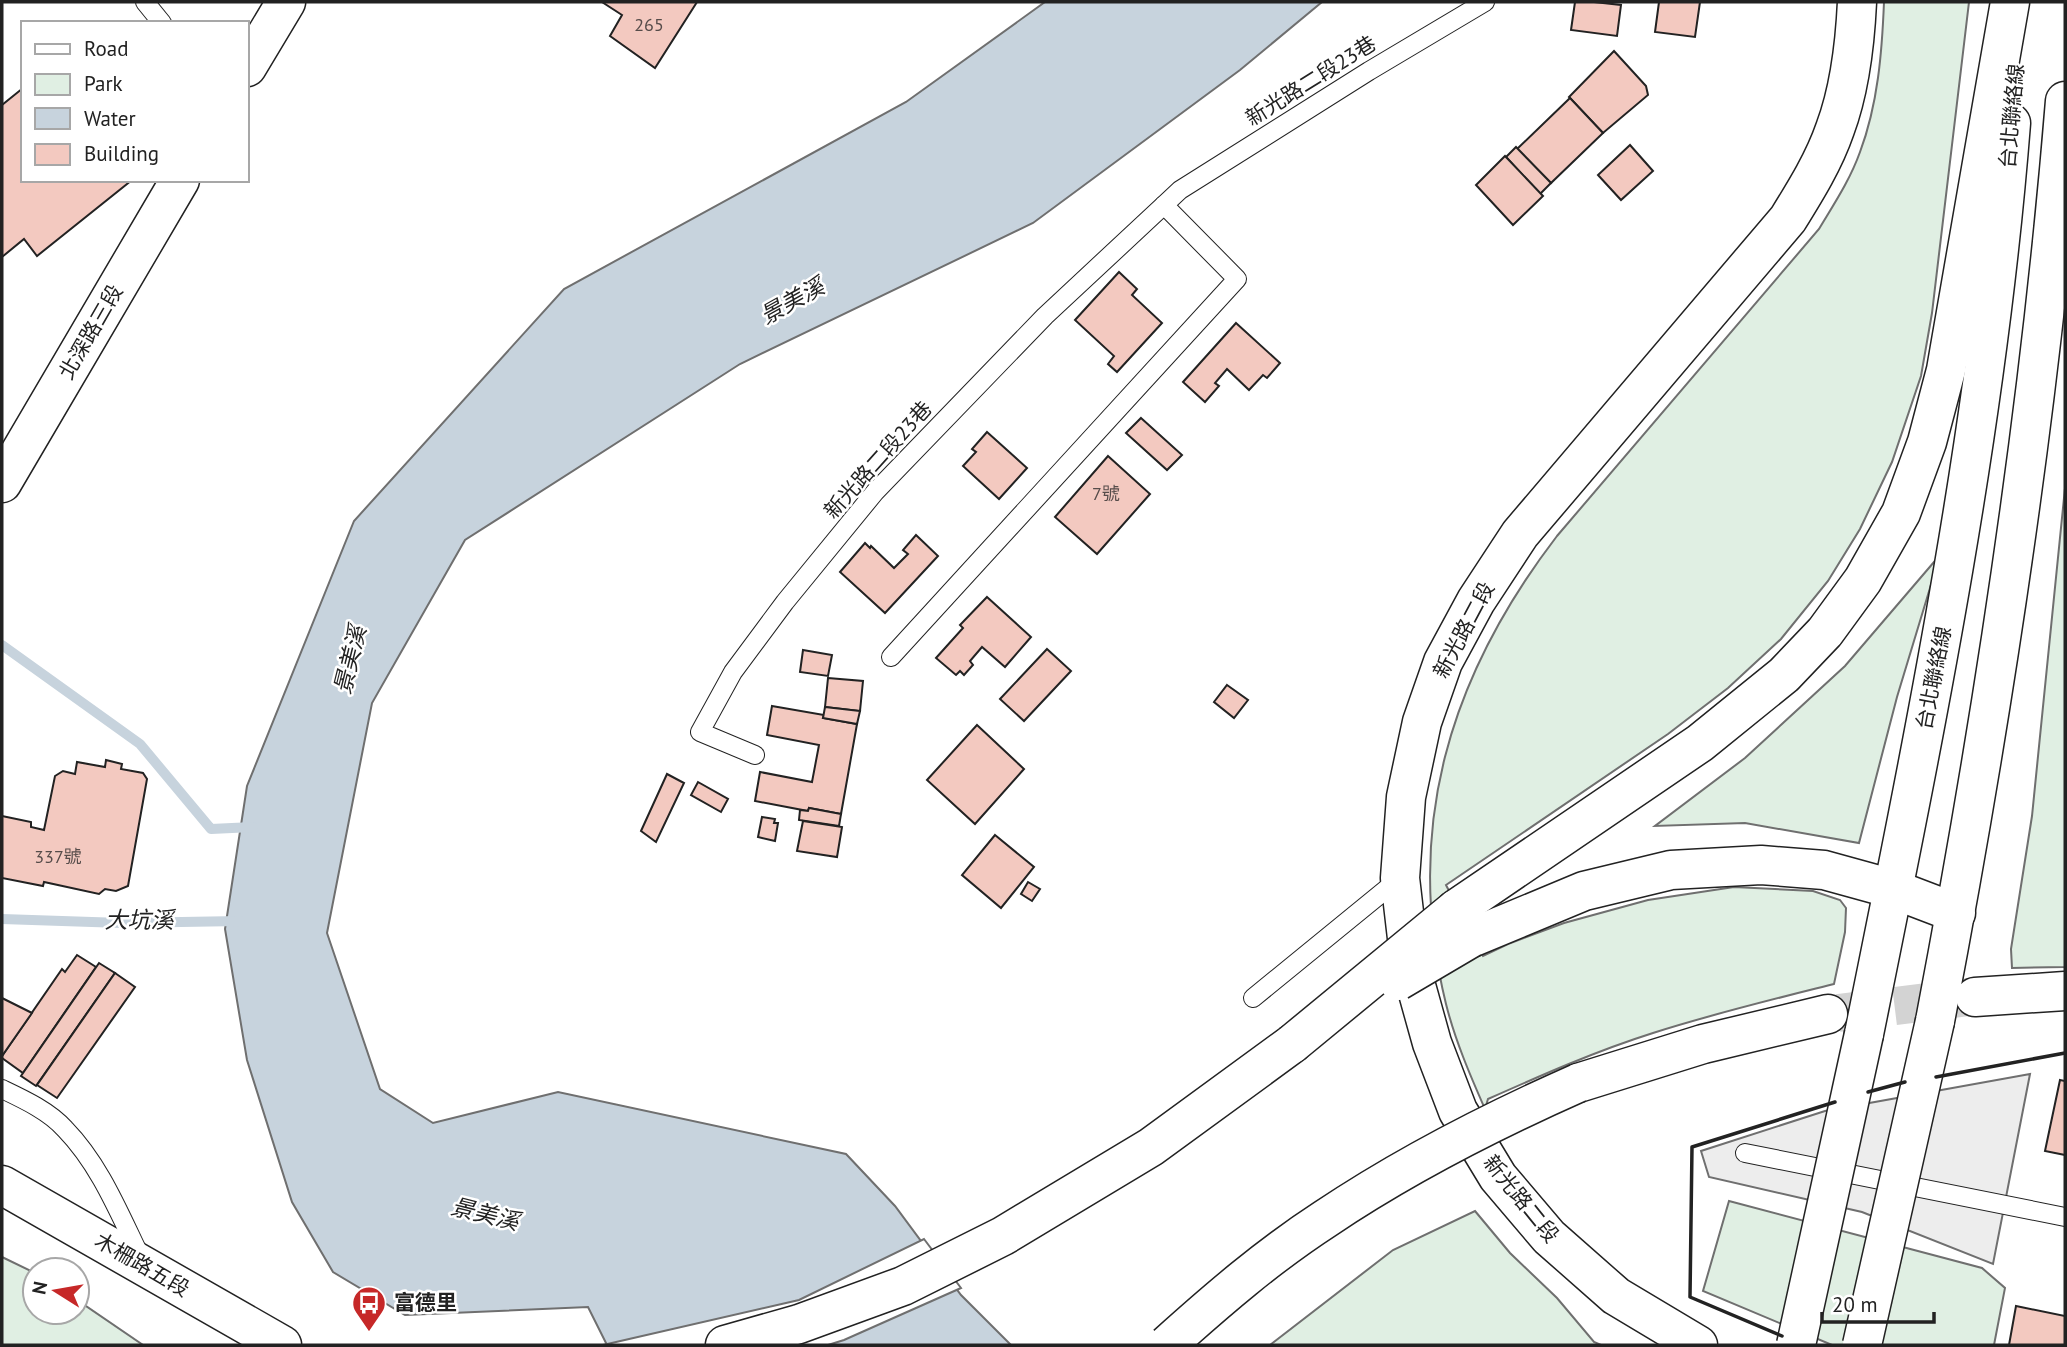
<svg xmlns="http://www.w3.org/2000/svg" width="2067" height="1347" viewBox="0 0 2067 1347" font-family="'PT Sans','Noto Sans TC',sans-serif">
<rect width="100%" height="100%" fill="#fff"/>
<g fill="#e0efe3" stroke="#6f6f6f" stroke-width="2">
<path d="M1884,2h85l-37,311 -11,63 -29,86 -32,67 -32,52 -47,58 -53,49 -60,46 -222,151 37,71 25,-12 56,-21 84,-23 86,-13 79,4 27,9 6,8 -1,24 -11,52c-60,15 -122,30 -181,49 -57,18 -111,42 -165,66l-3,10c-15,-34 -30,-69 -39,-105 -43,-175 3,-327 111,-468l262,-307c15,-25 31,-49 41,-77 18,-48 22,-100 24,-150z"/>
<path d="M2065,488v479l-53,1 -1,-19 21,-133z"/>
<path d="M1940,555l-43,142 -38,146 -114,-20 -90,3 90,-68 100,-92z"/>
<path d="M1729,1201l253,67 23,20 -11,57h-162l-129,-54z"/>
<path d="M1475,1211l35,42 47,45 37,44 7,3h-331l123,-95z"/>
<path d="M2,1257l33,16v39h42v-12l66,45h-141z"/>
</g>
<path fill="#ededed" stroke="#6f6f6f" stroke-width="2" d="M2030,1074l-37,190 -131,-52 -153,-35 -8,-26 124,-40z"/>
<path fill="#c7d3dd" stroke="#6f6f6f" stroke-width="2" d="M1045,2h277l-82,68 -207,153 -293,141 -275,176 -93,163 -45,230 53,156 53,34 125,-31 288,62 49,52 66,89 50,50h-404l-19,-38 -183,8 -72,-43 -41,-70 -45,-142 -22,-131 22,-143 107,-265 210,-232 342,-187z"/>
<path fill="#fff" stroke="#6f6f6f" stroke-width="2" d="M924,1239l37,49 -117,52 -16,5h-225l196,-45z"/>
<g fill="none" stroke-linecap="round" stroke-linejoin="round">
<g stroke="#c7d3dd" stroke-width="10">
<path d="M2,645l138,99 71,85 42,-2"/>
<path d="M2,919l120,4 118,-2"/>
</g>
</g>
<g fill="#f3c9c0" stroke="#222" stroke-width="2">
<path d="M602,2h95l-42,66 -45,-32 12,-21z"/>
<path d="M1575,2h19l27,3 -4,31 -46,-6z"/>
<path d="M1659,2h41l-5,35 -40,-5z"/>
<path d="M1614,51l32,35 2,9 -45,38 -34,-36z"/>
<path d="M23,88v92h109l-95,76 -13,-17 -22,18v-152z"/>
<path d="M1570,98l33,35 -52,50 -34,-34z"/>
<path d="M1630,145l23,26 -32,29 -23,-25z"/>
<path d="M1516,147l35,36 -11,11 -34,-37z"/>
<path d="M1505,156l38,40 -30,29 -37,-40z"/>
<path d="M1119,272l18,17 -5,6 30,28 -45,49 -9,-8 6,-8 -39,-36z"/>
<path d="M1236,323l44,40 -13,15 -4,-3 -14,15 -22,-21 -12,14 4,3 -14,16 -22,-20z"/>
<path d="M1141,418l41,37 -15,15 -41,-37z"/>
<path d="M987,432l40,36 -28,31 -36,-33 13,-14 -4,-3z"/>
<path d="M1108,456l42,38 -53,60 -42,-37z"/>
<path d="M916,535l22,21 -53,57 -45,-41 25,-29 5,5 1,-2 23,22 14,-14 -5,-4z"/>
<path d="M987,597l44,40 -26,30 -23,-20 -12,14 3,4 -9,10 -4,-4 -4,4 -20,-17 27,-30 -3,-3z"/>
<path d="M1047,649l24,22 -47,50 -24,-22z"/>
<path d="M803,650l29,5 -4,21 -28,-4z"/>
<path d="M828,678l35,3 -3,30 -35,-4z"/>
<path d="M1227,685l21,15 -14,18 -20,-16z"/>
<path d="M772,706l52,9 -1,3 34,6 -16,90 -32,-6 -1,3 -53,-10 5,-29 52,10 7,-37 -52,-10z"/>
<path d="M825,707l35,4 -3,13 -34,-6z"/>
<path d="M977,725l47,44 -49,55 -48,-44z"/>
<path d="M106,760l16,4 -1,5 22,4 4,6 -19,107 -12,5 -11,-2 -6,5 -55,-12 -1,4 -41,-8v-62l29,6v5l13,3 11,-54 8,-5 12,3 2,-12 28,5z"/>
<path d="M667,774l17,9 -28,59 -15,-11z"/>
<path d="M698,782l30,17 -7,13 -30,-17z"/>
<path d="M809,808l32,6 -2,12 -40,-6 1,-10 8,1z"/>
<path d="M762,817l13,2 -1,4h4l-3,18 -17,-4z"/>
<path d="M803,821l39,6 -5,30 -40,-6z"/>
<path d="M995,835l39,32 -33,41 -39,-33z"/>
<path d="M1028,882l12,7 -8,12 -11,-7z"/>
<path d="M77,955l19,12 -73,106 -21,-15v-2l60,-87 3,3z"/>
<path d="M99,963l16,10 -79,113 -15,-10z"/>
<path d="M115,973l20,14 -78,111 -20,-13z"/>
<path d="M2,998l30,15 -30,43z"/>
<path d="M2060,1080l5,1v74l-20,-4z"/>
<path d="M2016,1306l49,10v29h-56z"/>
</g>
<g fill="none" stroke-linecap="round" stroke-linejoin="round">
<path stroke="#d3d3d3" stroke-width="38" stroke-dasharray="38 19" stroke-linecap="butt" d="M1838,1013l131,-16"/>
<g stroke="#222" stroke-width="20">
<g id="lane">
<path d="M145,2l17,21"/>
<path d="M891,657l346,-378 -73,-74"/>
<path d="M755,755l-55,-23 33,-60 52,-70 90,-110 170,-176 119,-111 16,-15 189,-119 116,-69"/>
<path d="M1253,998l147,-120"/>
<path d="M2,1089c21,10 47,22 63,40 35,36 54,84 76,129"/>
<path d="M1745,1153l320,64"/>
</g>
</g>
<g stroke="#222" stroke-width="41">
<g id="secondary">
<path d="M247,67l39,-65"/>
<path d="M2,483l178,-303"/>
<path d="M2,1185l280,160"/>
<path d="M1698,1345l-82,-49 -67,-59 -51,-60 -40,-66 -26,-68 -22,-79 -10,-86 6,-81 16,-75 21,-60 33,-61 44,-67 268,-315c18,-29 36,-58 47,-90 15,-40 20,-85 22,-127"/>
</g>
</g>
<g stroke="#222" stroke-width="41">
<g id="highway">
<path d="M1456,909l244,-166 84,-68 41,-43 38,-52 38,-67 26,-71 19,-72 64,-368"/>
<path d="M1471,938l113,-47 87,-21 90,-5 63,5 69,19 63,24"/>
<path d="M1975,997l90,-6"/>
<path d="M1935,1021c58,-304 105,-612 130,-920"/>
<path d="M1864,1034c61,-302 123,-604 147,-911"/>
<path d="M1578,1083l125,-39 125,-30"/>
<path d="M725,1345l74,-21 104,-38 100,-50 148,-89 141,-103"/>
</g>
</g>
<use href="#lane" stroke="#fff" stroke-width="18"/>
<use href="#secondary" stroke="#fff" stroke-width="38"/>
<use href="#highway" stroke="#fff" stroke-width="38"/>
<g stroke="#222" stroke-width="41" stroke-linecap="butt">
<g id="highway-bridge">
<path d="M1398,981l73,-43"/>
<path d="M1292,1044l164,-135"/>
<path d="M1167,1345c50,-45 101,-89 158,-126 79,-53 165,-97 253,-136"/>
<path d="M1796,1345l68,-311"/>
<path d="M1862,1345l73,-324"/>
</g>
</g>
<use href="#highway-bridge" stroke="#fff" stroke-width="38"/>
<g stroke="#222" stroke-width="3.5">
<path d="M1936,1077l129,-24"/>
<path d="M1868,1092l37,-10"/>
<path d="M1782,1336l-92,-39 2,-150 143,-45"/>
</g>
</g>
<defs>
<g id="bus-pin" transform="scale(1.75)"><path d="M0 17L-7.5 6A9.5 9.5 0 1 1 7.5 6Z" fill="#c62828" stroke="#fff"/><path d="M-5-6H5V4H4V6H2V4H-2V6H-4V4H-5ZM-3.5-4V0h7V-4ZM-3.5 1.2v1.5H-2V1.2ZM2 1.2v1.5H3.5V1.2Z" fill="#fff"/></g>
</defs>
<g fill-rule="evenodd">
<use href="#bus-pin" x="369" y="1303"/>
</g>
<g text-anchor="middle" stroke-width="5" stroke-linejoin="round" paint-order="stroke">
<g font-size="18" fill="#564c4a">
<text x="649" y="31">265</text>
<text x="1106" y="500">7號</text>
<text x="58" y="863">337號</text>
</g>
<g font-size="21" fill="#222" stroke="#fff">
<text transform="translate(1311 81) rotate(-32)" y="7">新光路二段23巷</text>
<text transform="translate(2012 116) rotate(-85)" y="7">台北聯絡線</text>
<text transform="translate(91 332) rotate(-60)" y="7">北深路三段</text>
<text transform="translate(878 460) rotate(-48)" y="7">新光路二段23巷</text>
<text transform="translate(1464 630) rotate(-62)" y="7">新光路二段</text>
<text transform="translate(1934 678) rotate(-79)" y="7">台北聯絡線</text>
<text transform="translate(1521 1199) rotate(51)" y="7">新光路二段</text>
<text transform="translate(142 1265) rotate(30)" y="7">木柵路五段</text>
</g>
<g font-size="21" font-weight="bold" fill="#222" stroke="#fff" text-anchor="start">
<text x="394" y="1310">富德里</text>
</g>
<g font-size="23" font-style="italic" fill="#222" stroke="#fff">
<text transform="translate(792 301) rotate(-29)" y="8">景美溪</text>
<text transform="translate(350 660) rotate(-76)" y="8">景美溪</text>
<text x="139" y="928">大坑溪</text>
<text transform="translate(485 1214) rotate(14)" y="8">景美溪</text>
</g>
</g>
<rect width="2067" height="1347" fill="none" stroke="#222222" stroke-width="7"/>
<rect x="21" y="21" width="228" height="161" fill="#ffffff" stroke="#a7a7a7" stroke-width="2"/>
<rect x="35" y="44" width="35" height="10" fill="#ffffff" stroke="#a7a7a7" stroke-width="2"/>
<text x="84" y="56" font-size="21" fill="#222222">Road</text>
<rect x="35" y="74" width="35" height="21" fill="#e0efe3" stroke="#a7a7a7" stroke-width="2"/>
<text x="84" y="91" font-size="21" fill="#222222">Park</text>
<rect x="35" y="108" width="35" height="21" fill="#c7d3dd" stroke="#a7a7a7" stroke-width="2"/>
<text x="84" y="126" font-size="21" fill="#222222">Water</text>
<rect x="35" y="144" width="35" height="21" fill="#f3c9c0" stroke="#a7a7a7" stroke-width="2"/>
<text x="84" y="161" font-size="21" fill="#222222">Building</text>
<g transform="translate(56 1291) rotate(281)"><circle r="33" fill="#ffffff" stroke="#a7a7a7" stroke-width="2"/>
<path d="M0-5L12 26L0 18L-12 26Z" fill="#c62828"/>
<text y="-10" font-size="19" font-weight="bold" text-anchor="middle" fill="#222222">N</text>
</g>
<path d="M1822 1312v10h112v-10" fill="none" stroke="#222222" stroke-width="3.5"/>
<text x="1832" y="1312" font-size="21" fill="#222222" stroke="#ffffff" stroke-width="5" paint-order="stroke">20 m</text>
</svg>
